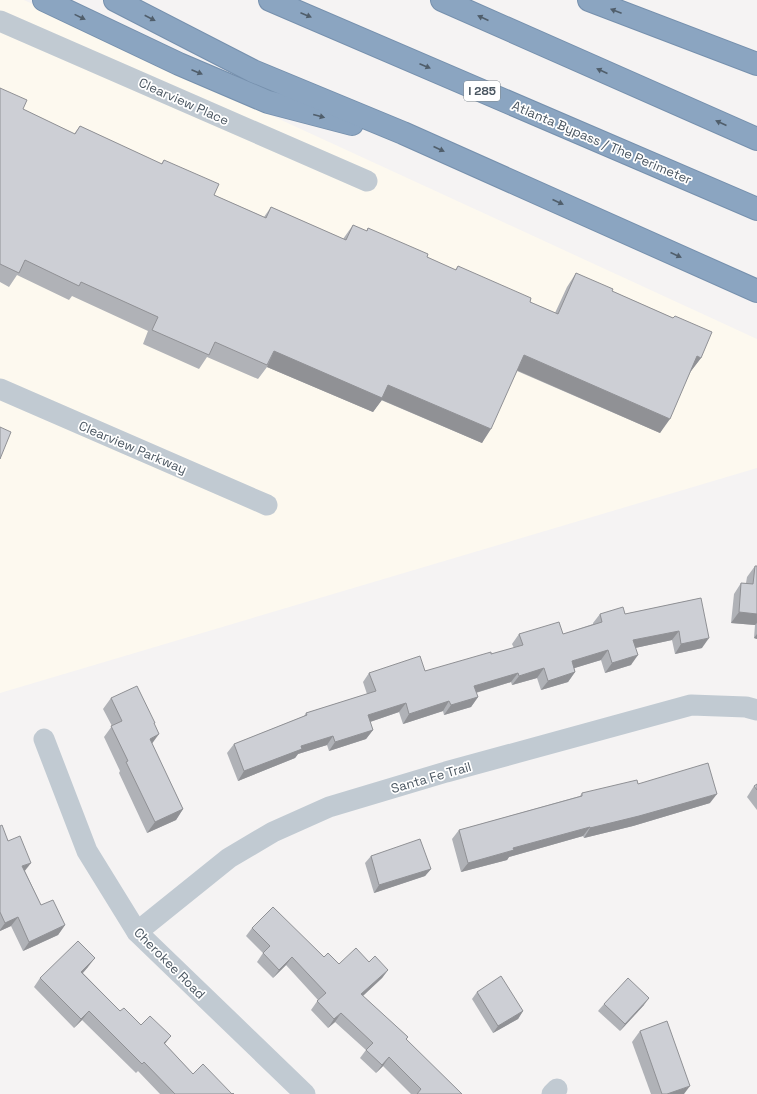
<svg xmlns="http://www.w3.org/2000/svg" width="757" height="1094" viewBox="0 0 757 1094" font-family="'Space Grotesk',sans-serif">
<rect width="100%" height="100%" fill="#f5f3f3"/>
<path fill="#fdf9ef" d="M0,0h24l164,77 569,262v129l-757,225z"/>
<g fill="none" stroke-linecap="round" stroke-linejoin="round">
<g stroke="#7690ad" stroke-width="24">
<g id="highway">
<path d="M44,0l135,64 89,38 84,22"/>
<path d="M115,0l138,71 150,62 354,158"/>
<path d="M270,0l487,209"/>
<path d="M442,0l315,139"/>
<path d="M589,0l168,64"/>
</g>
</g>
<g stroke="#c1cad2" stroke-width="21">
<path d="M0,21l367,160"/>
<path d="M0,389l267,116"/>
<path d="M44,739l43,112 50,81 168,162"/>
<path d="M137,932l92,-74 44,-26 56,-25 117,-35 245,-67 55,2 11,3"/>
<path d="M552,1094l5,-5"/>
</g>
<use href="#highway" stroke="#8ba5c1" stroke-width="22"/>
</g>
<g fill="#b0b2b7">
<path d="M0,88l23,21 51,25 6,-8 81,38 3,-4 50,35 50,22 7,-10 72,32 10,-14 13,6 2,-3 59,29 28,13 3,-4 72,36 25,11 12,-26 9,-14 36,18 61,27 2,-2 26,42 -10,13 -31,62 -143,-62 -35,72 -101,-43 -8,12 -106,-45 -9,12 -51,-22 -8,12 -56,-25 5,-13 -76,-35 -3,4 -52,-25 -8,12 -9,-5z"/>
<path d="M755,566h2v73l-3,-1 1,-13 -24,-2 3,-29 7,-11h5l1,-6z"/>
<path d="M701,598l1,50 -27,6 -3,-14 -37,8 -4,17 -26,8 -4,-13 -27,8 1,4 -7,10 -27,8 -4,-12 -25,7 -1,-3 -35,11 2,4 -7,10 -27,8 -1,-4 -40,13 -4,-12 -29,10 3,8 -7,9 -37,12 -2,-6 -29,9 -3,4 -57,23 -11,-28 7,-9 70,-28 2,-3 61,-19 -4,-12 6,-9 56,-2 89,-23 -2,-4 7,-10h44l30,-10v-1l7,-9h25z"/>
<path d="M111,698l43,26 -2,20 31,65 -7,11 -29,13 -28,-60 1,-2 -16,-34 8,-11 -9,-17z"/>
<path d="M638,784l72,19 -77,23 -49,12 -1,-2 -74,21 -2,3 -46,12 -9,-33 7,-9 121,-34 2,-3z"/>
<path d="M757,784v26l-10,-13 7,-11z"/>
<path d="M0,826l25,45 16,34 24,20 -7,10 -35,16 -12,-25 -11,5z"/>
<path d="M371,856l60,13 -6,7 -51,17 -9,-30z"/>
<path d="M252,928l87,36 30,-2 19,8 -6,8 -19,18 45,41 -2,3 56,54h-51l-28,-28 -7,7 -16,-15 6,-8 -31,-28 -7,6 -17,-18 7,-10 -32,-35 -13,13 -16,-16 6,-9 -17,-17z"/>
<path d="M88,967l-5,6 37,38 21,14 24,19 28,30 39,20h2h-74l-22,-23 -2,2 -54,-53 -8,8 -40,-41 6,-9z"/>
<path d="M477,992l46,19 -5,8 -25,14 -21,-34z"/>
<path d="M604,1004l40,1 -24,26 -22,-20z"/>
<path d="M640,1031l44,63h-33l-19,-52z"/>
</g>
<g fill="#909195">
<path d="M274,351l114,34 103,44 -9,14 -100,-43 -9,12 -106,-45z"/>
<path d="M524,355l146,64 -10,14 -146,-64z"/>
<path d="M697,356l4,2 -10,13 -3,-1z"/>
<path d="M739,612l18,2v9l-2,2 -24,-2z"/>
<path d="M679,631l-7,9 -46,10 7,-10z"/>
<path d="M757,634v5l-3,-1z"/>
<path d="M709,638l-7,10 -27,6 6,-10z"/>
<path d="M608,650l-7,10 -36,11 7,-10z"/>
<path d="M638,655l-7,10 -26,8 7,-10z"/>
<path d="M544,668l-7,10 -25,7 7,-9z"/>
<path d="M575,672l-7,10 -27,8 7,-9z"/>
<path d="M518,673l-7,9 -43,13 6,-9z"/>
<path d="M478,697l-7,10 -27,8 7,-10z"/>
<path d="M449,701l-6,10 -40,13 6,-10z"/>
<path d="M406,703l-7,9 -38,13 7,-10z"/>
<path d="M373,730l-7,9 -37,12 6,-9z"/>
<path d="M159,734l-8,11 -1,-6z"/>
<path d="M333,736l-6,9 -29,9 -3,4 -57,23 6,-10 57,-25z"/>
<path d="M717,794l-7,9 -77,23 -49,12 6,-10z"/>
<path d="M183,809l-7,11 -29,13 8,-11z"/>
<path d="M590,827l-7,9 -74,21 -2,3 -46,12 7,-9 45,-15z"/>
<path d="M31,863l-7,9 -2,-6z"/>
<path d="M431,869l-6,7 -51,17 5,-8z"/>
<path d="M18,917l-7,9 -11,5v-1l5,-7z"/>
<path d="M65,925l-7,10 -35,16 6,-9z"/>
<path d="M292,957l-6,8 -13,13 6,-8z"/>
<path d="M95,958l-7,9 -13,14 6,-9z"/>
<path d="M388,970l-6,8 -27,25 6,-9z"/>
<path d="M649,998l-5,7 -24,26 5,-7z"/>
<path d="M89,1011l-7,9 -8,8 7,-9z"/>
<path d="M523,1011l-5,8 -25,14 5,-7z"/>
<path d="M341,1013l-6,9 -7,6 6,-9z"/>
<path d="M171,1036l-7,9v-2z"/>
<path d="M389,1057l-6,9 -7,7 6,-8z"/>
<path d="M690,1086l-6,8h-17z"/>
</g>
<g fill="#cdcfd5" stroke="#909195">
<path d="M0,88l27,12 -4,9 52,25 5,-8 82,38 2,-4 55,24 -5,11 52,23 5,-11 75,33 7,-15 14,6 1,-3 60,26 -1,3 29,13 2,-4 73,32 -1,4 28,12 18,-41 37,16 -1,2 61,27 2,-2 37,16 -11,26 -4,-2 -27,63 -146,-64 -33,74 -103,-44 -6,13 -108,-47 -7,14 -52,-23 -6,13 -57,-25 6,-13 -77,-35 -2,4 -54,-26 -6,13 -19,-9z"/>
<path d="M0,427l11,5 -11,27z"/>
<path d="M755,566h2v48l-18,-2 2,-29 12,1z"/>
<path d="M701,598l8,40 -28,6 -2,-13 -46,9 5,15 -26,8 -4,-13 -36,11 3,11 -27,9 -4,-13 -25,8 -1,-3 -44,13 4,11 -27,8 -2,-4 -40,13 -3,-11 -38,12 5,15 -38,12 -2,-6 -32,10 1,3 -58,22 -10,-27 73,-29 -1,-2 70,-22 -7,-18 51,-17 5,15 66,-19v2l32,-9 -4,-11 40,-12 4,12 39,-12 -2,-8 23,-7 2,7z"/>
<path d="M137,686l18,37h-1l5,11 -9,5 33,70 -28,13 -29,-60 2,-1 -17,-35 11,-5 -11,-23z"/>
<path d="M708,763l9,31 -78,22 -49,12v-1l-77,21 1,2 -46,13 -9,-33 123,-34v-3l55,-13 1,4z"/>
<path d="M757,784v6l-3,-4z"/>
<path d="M2,825l6,16 12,-5 11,27 -9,3 19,39 12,-5 12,25 -36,17 -11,-25 -13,6 -5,-11v-86z"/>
<path d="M420,839l11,30 -52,16 -8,-29z"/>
<path d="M273,907l51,50 4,-4 11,11 17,-16 13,14 6,-6 13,14 -27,24 47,43 -2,2 56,55h-45l4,-5 -32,-32 -7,8 -16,-15 7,-7 -32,-30 -7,6 -17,-18 9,-8 -34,-36 -13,13 -16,-17 7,-7 -18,-18z"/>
<path d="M78,941l17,17 -14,14 39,39 4,-3 17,17 9,-9 21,20 -7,7 29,31 10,-10 29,30 1,-1 1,1h-59l-31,-32 -2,2 -53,-53 -8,8 -41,-41z"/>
<path d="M501,976l22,35 -25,15 -21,-34z"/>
<path d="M628,978l21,20 -24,26 -21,-20z"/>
<path d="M667,1021l23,65 -23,8h-5l-22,-63z"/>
</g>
<defs><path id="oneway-solid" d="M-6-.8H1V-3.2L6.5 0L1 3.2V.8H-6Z"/></defs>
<g fill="#505e6b">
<use href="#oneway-solid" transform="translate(616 11) rotate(-159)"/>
<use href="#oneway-solid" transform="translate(306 15) rotate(23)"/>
<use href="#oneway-solid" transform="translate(80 17) rotate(26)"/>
<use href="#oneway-solid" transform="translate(150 18) rotate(27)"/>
<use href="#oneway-solid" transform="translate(483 18) rotate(-156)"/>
<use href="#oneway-solid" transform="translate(425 66) rotate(23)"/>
<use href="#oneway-solid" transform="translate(602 71) rotate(-156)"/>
<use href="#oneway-solid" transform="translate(197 72) rotate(23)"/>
<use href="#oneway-solid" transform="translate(319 116) rotate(15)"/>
<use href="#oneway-solid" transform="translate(721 123) rotate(-156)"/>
<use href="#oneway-solid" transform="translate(439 149) rotate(24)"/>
<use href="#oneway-solid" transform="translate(558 202) rotate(24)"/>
<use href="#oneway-solid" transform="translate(676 255) rotate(24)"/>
</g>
<g text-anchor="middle" stroke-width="3.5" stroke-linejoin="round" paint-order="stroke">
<rect fill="#fff" stroke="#808990" stroke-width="1" x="464" y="81" width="36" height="20" rx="3"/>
<g font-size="12" font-weight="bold" fill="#4a5661">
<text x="482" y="95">I 285</text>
</g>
<g font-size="13" fill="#4a5661" stroke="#fff">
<text transform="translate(184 101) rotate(24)" y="5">Clearview Place</text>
<text transform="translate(602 142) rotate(23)" y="5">Atlanta Bypass / The Perimeter</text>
<text transform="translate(133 447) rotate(23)" y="5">Clearview Parkway</text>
<text transform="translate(431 777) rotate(-16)" y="5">Santa Fe Trail</text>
<text transform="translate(170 963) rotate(45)" y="5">Cherokee Road</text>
</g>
</g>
</svg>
